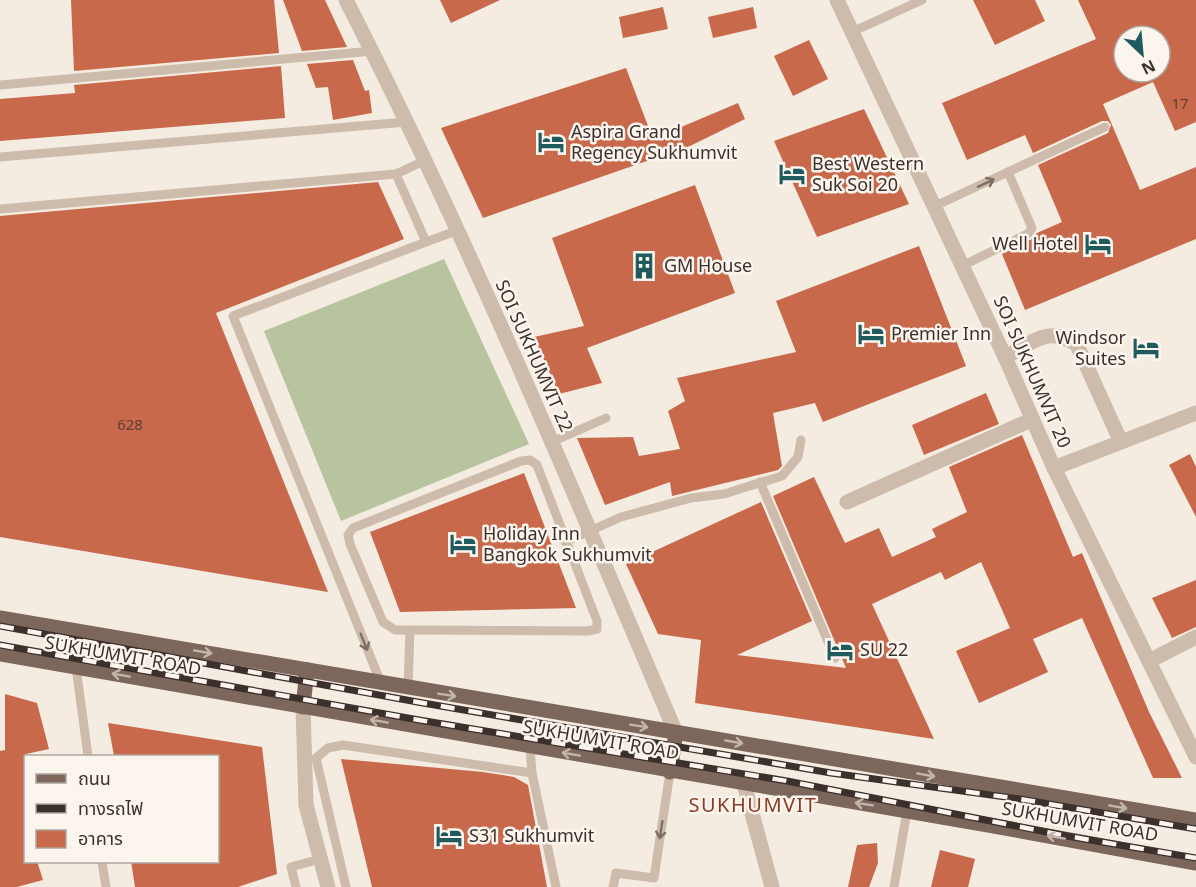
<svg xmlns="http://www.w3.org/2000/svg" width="1196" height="887" viewBox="0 0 1196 887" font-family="'Noto Sans','Noto Sans Thai',sans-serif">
<rect width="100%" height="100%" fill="#f4ebe1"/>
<path fill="#b8c4a0" d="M444,259l85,185 -188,77 -77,-190z"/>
<g fill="#c8694b" fill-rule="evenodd">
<path d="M71,0h203l5,53 -205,18z"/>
<path d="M283,0h42l22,47 -45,4z"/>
<path d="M440,0h60l-49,23z"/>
<path d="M973,0h62l10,21 -50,24z"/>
<path d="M1078,0h118v122l-21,9 -22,-49 -50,22 37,86 56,-23v72l-171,71 -23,-56 30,-15 5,-6 25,-11 -24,-57 70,-32 3,-8 -3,-4h-6l-69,32 -8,-18 -58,25 -25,-57 154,-64zM1124,36h36v36h-36z"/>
<path d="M663,7l5,22 -45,9 -4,-21z"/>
<path d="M753,7l4,21 -44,10 -5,-21z"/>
<path d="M809,40l19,39 -35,17 -19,-40z"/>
<path d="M353,60l12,31 4,-1 3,23 -39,7 -5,-33 -12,1 -9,-24z"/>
<path d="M281,66l4,52 -285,23v-42l75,-6 -1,-8z"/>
<path d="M626,68l27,71 85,-36 7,16 -55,27 -207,72 -42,-90z"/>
<path d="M864,109l45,95 -92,33 -43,-96z"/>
<path d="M378,182l26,57 -188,74 112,279 -328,-55v-321z"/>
<path d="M695,185l40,108 -148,55 15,35 -43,11 -25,-57 50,-11 -32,-88z"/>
<path d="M919,246l47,120 -143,56 -8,-19 -42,10 9,53 -4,4 -106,26 -2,-14 -65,23 -28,-67 56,-1 6,19 41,-7 -12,-38 17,-10 -8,-23 119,-26 -20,-51z"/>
<path d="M986,393l13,31 -75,31 -12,-30z"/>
<path d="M1022,435l51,122 9,-4 67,159 33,66h-29l-71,-160 -49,21 15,33 -69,31 -23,-52 54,-23 -29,-66 -36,18 -4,-8 -69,32 62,135 -239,-36 6,-63 -43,-6 -32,-70 135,-62 51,119 -75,34 109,13 -73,-172 41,-19 31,66 34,-15 13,29 44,-20 -4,-8 35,-17 -18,-45z"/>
<path d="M1190,454l6,13v50l-27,-52z"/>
<path d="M524,473l52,135 -176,4 -30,-80z"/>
<path d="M1196,580v47l-24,11 -20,-40z"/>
<path d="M5,694l32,9 12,46 -23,5v107h11l6,19 -26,7h-17v-136l5,-1z"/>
<path d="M108,723l154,24 15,127 -39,13h-103l-4,-26h87v-105h-104z"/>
<path d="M341,759l142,13 31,5 14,8 19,102h-175z"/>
<path d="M877,843l1,20 -9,24h-21l9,-42z"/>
<path d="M940,850l35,9 -7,28h-37z"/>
</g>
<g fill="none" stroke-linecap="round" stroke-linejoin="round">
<g stroke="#cdbbac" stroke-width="9">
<path d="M852,32l70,-32"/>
<path d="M0,85l373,-34"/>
<path d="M0,157l406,-35"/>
<path d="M1008,172l97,-45"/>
<path d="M396,174l28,-13"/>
<path d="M933,207l75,-35 24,56 -3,5 -67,33"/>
<path d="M0,209l396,-35 30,68 -193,74 148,367"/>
<path d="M426,242l30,-11"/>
<path d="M552,442l54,-24"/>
<path d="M530,460l7,5 60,156v8l-9,2 -178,-1h-15l-12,-8 -33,-78 -2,-9 5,-7 168,-67z"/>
<path d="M760,482l75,176"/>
<path d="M565,542l56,-25 70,-19 33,-4 58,-18 16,-19 3,-17"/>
<path d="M76,667l12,89"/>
<path d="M408,688l2,-58"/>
<path d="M530,747l2,26 24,114"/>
<path d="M102,862l4,25"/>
<path d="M296,887l-5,-20 29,-8"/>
<path d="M346,887l-30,-129 12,-10 15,-3 189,28"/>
<path d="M613,887l3,-14 38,5 16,-106"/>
<path d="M894,887l13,-76"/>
</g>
<g stroke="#cdbbac" stroke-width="15">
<path d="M346,0c122,238 225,486 330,733"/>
<path d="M837,0l168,357 49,111 142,289"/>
<path d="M1005,357c28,-14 43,-33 72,-12l44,97"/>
<path d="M1054,468l142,-55"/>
<path d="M847,502l184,-82"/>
<path d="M1149,661l47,-24"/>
<path d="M303,707l3,98 22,82"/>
<path d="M744,784l28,103"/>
</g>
<g stroke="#7d675c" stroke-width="15">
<path d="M0,618l1196,202"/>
<path d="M0,654l994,172 202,37"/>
<path d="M303,707l4,-37"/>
<path d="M670,772l6,-39"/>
</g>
<g stroke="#3b302b" stroke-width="7">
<g id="rail">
<path d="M0,626l423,77 408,70 189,26 176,30"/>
<path d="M0,645l419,75 368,61 280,55 129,22"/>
</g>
</g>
<use href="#rail" stroke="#fbf5ee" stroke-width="4.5" stroke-dasharray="14" stroke-linecap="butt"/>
</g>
<defs><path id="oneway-shaft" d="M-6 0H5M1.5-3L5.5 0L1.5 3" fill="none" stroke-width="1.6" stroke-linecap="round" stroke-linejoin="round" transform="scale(1.5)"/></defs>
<g stroke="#7d6f65">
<use href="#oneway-shaft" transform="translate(986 183) rotate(-25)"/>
<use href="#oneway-shaft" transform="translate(364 642) rotate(68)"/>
<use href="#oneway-shaft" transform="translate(661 830) rotate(99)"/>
</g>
<g stroke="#c2b5ac">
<use href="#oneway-shaft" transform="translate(203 652) rotate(10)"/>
<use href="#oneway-shaft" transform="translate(121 675) rotate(-170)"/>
<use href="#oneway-shaft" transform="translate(447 695) rotate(9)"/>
<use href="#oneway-shaft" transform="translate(379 721) rotate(-170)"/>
<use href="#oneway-shaft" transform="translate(639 726) rotate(9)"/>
<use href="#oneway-shaft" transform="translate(734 742) rotate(10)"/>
<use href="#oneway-shaft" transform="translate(571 754) rotate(-170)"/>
<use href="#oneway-shaft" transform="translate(926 775) rotate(10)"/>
<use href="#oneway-shaft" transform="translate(864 804) rotate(-171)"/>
<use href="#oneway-shaft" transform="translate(1118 807) rotate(10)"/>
<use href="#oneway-shaft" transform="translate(1056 837) rotate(-170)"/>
</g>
<defs>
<g id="hotel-bare" transform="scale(2.07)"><path d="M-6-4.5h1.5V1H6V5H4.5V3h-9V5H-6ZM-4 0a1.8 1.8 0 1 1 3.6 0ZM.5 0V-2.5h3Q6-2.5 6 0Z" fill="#1f5a5e" stroke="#fbf5ee" stroke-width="2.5" paint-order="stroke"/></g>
<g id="building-bare" transform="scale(2.07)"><path d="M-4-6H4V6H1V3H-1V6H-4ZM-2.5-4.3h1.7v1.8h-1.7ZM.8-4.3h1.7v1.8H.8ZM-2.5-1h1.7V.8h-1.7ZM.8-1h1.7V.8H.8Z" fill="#1f5a5e" stroke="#fbf5ee" stroke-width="2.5" paint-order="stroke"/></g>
</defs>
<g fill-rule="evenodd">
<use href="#hotel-bare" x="551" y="142"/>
<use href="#hotel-bare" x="792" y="174"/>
<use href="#hotel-bare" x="1098" y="244"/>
<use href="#building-bare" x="644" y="266"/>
<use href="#hotel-bare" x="871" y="334"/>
<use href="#hotel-bare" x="1146" y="348"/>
<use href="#hotel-bare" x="463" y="544"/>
<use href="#hotel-bare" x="840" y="650"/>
<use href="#hotel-bare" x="449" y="836"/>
</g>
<g text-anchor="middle" stroke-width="5" stroke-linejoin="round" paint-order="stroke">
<g font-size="15" fill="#5e3e33">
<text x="1180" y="109">17</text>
<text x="130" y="430">628</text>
</g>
<g font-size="18" fill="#3b302b" stroke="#fbf5ee" text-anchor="start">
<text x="571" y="138">Aspira Grand<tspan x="571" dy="21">Regency Sukhumvit</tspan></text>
<text x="812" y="170">Best Western<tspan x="812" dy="21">Suk Soi 20</tspan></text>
<text x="1078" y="250" text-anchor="end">Well Hotel</text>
<text x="664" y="272">GM House</text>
<text x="891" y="340">Premier Inn</text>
<text x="1126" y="344" text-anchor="end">Windsor<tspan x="1126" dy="21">Suites</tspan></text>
<text x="483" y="540">Holiday Inn<tspan x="483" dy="21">Bangkok Sukhumvit</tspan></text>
<text x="860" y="656">SU 22</text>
<text x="469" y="842">S31 Sukhumvit</text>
</g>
<g font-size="18" fill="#3b302b" stroke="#fbf5ee">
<text transform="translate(534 356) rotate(66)" y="6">SOI SUKHUMVIT 22</text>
<text transform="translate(1032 372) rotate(66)" y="6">SOI SUKHUMVIT 20</text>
<text transform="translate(123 656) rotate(10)" y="6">SUKHUMVIT ROAD</text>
<text transform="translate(601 740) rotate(10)" y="6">SUKHUMVIT ROAD</text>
<text transform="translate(1080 822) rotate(10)" y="6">SUKHUMVIT ROAD</text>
</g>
<g font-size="20" letter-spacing="1.5" fill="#8c3b22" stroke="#fbf5ee">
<text x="753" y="812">SUKHUMVIT</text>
</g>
</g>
<rect x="24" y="755" width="195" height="108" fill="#fbf5ee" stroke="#aea6a0" stroke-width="1.5"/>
<rect x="36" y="774" width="30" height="9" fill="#7d675c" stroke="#aea6a0" stroke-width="1.5"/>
<text x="78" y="785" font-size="18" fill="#3b302b">ถนน</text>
<rect x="36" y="804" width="30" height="9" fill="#3b302b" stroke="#aea6a0" stroke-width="1.5"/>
<text x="78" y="815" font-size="18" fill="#3b302b">ทางรถไฟ</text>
<rect x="36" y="830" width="30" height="18" fill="#c8694b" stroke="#aea6a0" stroke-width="1.5"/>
<text x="78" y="845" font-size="18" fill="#3b302b">อาคาร</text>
<g transform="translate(1142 54) rotate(154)"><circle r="28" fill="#fbf5ee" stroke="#aea6a0" stroke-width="1.5"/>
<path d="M0-4.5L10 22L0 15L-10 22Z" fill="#1f5a5e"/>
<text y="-9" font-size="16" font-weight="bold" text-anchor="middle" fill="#3b302b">N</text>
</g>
</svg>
